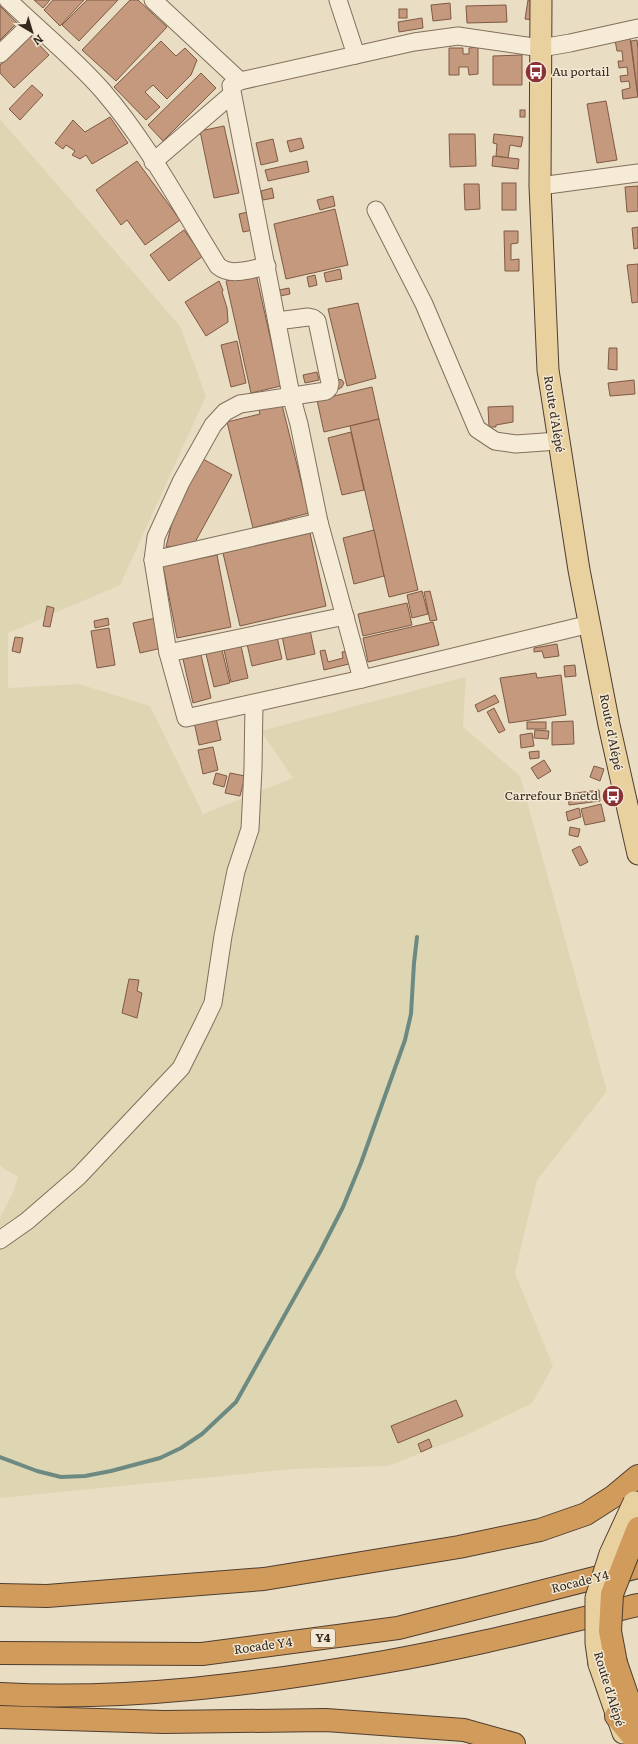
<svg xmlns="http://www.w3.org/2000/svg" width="638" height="1744" viewBox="0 0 638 1744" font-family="Literata,serif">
<rect width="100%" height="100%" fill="#e9ddc4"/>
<path fill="#ded6b2" d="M0,119l180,207 26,70 -86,189 -112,48v55l71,-4 71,22 53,108 90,-36 -32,-47 205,-54 -3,50 57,49 87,315 -70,89 -22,93 38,93 -21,37 -68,33 -76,30 -95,3 -293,29v-280l13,-25 5,-16 -18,-11z"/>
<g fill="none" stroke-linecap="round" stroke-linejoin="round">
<path stroke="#6d8a82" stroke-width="4" d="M0,1457l37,14 24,6 24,-1 26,-5 49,-13 21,-10 21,-14 34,-32 84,-150 23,-45 18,-44 44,-123 6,-26 3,-51 3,-26"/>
</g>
<g fill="#c4997d" stroke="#7f5a44">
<path d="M34,0h16l-7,8z"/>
<path d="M53,0h31l-24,26 -16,-16z"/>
<path d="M87,0h31l-39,41 -17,-16z"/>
<path d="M130,0h8l29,27 -51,54 -34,-31z"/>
<path d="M528,0h8l-3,20 -8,-1z"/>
<path d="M450,3l1,16 -18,2 -2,-16z"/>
<path d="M506,5l1,17 -40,1 -1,-17z"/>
<path d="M0,6l17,17 -17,17z"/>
<rect x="399" y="9" width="8" height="9"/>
<path d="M422,18l1,10 -24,4 -1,-10z"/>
<path d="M31,36l18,19 -35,33 -14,-15v-8z"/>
<path d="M630,38l8,59 -15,2 -1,-9 8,-2 -1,-7 -8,1 -1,-6 8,-1 -1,-8 -8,1 -1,-7h5l-1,-10h-5l-2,-11z"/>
<path d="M637,40l1,9v48l-7,-56z"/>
<path d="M161,41l15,15 9,-8 12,12 -6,15 -24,24 -14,-14 -8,7 15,15 -14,13 -32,-33z"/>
<path d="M478,47v27l-9,1 -1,-8h-9v8h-10v-27h14v6h6v-6z"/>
<path d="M522,55v30h-29v-29z"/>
<path d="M201,73l15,15 -53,53 -15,-16z"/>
<path d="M32,85l11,10 -23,25 -11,-11z"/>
<path d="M606,101l11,59 -20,3 -10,-59z"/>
<rect x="520" y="110" width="5" height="7"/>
<path d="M110,117l18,26 -36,21 -6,-9 -6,4 -8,-4 3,-4 -9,-6 -3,4 -8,-6 18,-23 12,12z"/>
<path d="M224,126l15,67 -25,5 -14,-67z"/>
<path d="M449,134h26l1,32 -26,1z"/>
<path d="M494,134l29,3 -2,10 -11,-2 -2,13 -12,-2 1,-12 -4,-1z"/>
<path d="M301,138l3,10 -14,4 -3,-11z"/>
<path d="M273,139l5,22 -17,4 -5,-22z"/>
<path d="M493,156l26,3 -1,10 -26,-3z"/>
<path d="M137,161l43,59 -35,25 -18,-25 -6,5 -25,-35z"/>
<path d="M307,161l2,11 -41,9 -3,-11z"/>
<rect x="502" y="183" width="14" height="27"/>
<path d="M464,184h15l1,25 -15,1z"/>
<path d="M638,186v25l-11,1 -2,-25z"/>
<path d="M272,188l2,10 -11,2 -2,-9z"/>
<path d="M333,196l2,10 -15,4 -3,-10z"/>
<path d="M335,209l13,56 -62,14 -12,-55z"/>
<path d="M248,212l5,18 -10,2 -4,-18z"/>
<path d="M638,227v21l-4,1 -2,-21z"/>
<path d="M184,230l19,26 -34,25 -19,-26z"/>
<path d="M504,231h14v12l-7,1v16l8,-1v12h-14z"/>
<path d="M638,264v38l-6,1 -5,-38z"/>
<path d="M340,269l2,10 -16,3 -2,-9z"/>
<path d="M256,274l25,112 -30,7 -25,-112z"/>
<path d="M315,275l2,10 -8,2 -2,-10z"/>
<path d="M219,281l4,9 -1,2 5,16 1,14 -22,14 -21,-34z"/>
<path d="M289,288l1,6 -10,2 -1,-6z"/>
<path d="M358,303l18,75 -29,8 -19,-77z"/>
<path d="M237,341l9,42 -15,4 -10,-42z"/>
<path d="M609,348h8v22l-9,-1z"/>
<path d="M317,372l2,8 -14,3 -2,-8z"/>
<path d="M337,379l5,1 2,3 -2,4 -3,2 -4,-1z"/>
<path d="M634,380l1,14 -25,2 -2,-13z"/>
<path d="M372,387l7,32 -55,13 -7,-32z"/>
<path d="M281,401l28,112 -56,15 -26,-106 33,-8 -2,-7z"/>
<path d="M513,406v16l-17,3v2h-7l-1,-20z"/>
<path d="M379,419l39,171 -29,7 -39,-171z"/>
<path d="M351,432l13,58 -22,5 -14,-57z"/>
<path d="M203,459l29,16 -38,69 -28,3 9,-37z"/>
<path d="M374,530l10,46 -30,8 -11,-46z"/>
<path d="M310,533l16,73 -86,20 -17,-73z"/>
<path d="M217,555l14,72 -54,11 -14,-72z"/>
<path d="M422,591l6,23 -16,4 -5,-23z"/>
<path d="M430,591l7,29 -7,1 -6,-29z"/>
<path d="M407,603l5,22 -49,11 -5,-22z"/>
<path d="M47,606l7,2 -4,19 -7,-1z"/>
<path d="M108,618l1,7 -14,3 -1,-7z"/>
<path d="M156,618l6,30 -22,5 -7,-30z"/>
<path d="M433,622l6,23 -71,17 -5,-24z"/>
<path d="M109,628l6,37 -18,3 -6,-37z"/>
<path d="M310,630l5,24 -28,6 -5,-24z"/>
<path d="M15,637l8,1 -3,15 -8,-2z"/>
<path d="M277,637l5,22 -30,7 -5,-22z"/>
<path d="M557,644l2,12 -15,2 -2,-7 -8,1v-4z"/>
<path d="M241,646l7,32 -17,4 -7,-32z"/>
<path d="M222,650l8,33 -16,4 -8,-33z"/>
<path d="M325,650l3,12 15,-4 -1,-6 8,-1 3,12 -29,7 -4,-19z"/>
<path d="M201,655l10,43 -18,5 -10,-44z"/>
<path d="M575,665l1,11 -11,1 -1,-11z"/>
<path d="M536,673l1,5 24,-3 5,40 -57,8 -9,-45z"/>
<path d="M495,695l4,7 -21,10 -3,-7z"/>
<path d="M494,708l11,22 -6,3 -12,-21z"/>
<path d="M216,718l5,22 -22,5 -5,-23z"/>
<path d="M573,721l1,23 -22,1v-23z"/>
<rect x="527" y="722" width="19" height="7"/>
<path d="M535,730l14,1 -1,8 -14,-1z"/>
<path d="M532,733l2,13 -13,2 -1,-13z"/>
<path d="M213,747l5,23 -15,4 -5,-24z"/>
<path d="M539,751v7l-9,1 -1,-7z"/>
<path d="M544,760l7,11 -13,8 -7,-11z"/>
<path d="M594,766l10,3 -4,12 -10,-4z"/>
<path d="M216,773l11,3 -3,11 -11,-3z"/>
<path d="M230,773l15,3 -5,20 -15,-3z"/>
<path d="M599,790l1,11 -31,4 -1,-11z"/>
<path d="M601,804l4,17 -20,4 -4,-16z"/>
<path d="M579,808l2,9 -13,4 -2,-9z"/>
<path d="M570,827l10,2 -2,8 -9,-2z"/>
<path d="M580,846l8,16 -8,4 -8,-16z"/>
<path d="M129,979l10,1 -2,11 5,2 -5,25 -15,-5z"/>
<path d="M456,1400l7,16 -65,27 -7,-17z"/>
<path d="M429,1439l3,8 -11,5 -3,-8z"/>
</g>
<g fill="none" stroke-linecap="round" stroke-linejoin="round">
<g stroke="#826f5c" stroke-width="19">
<g id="minor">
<path d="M8,0c31,30 66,58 94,90 46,53 79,117 116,176 13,11 33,3 49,0"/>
<path d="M153,0l87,81"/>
<path d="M338,0l18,55"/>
<path d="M0,54l32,-31"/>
<path d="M153,162l78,-67"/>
<path d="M540,186l98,-13"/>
<path d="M376,210l48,94 53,125 18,12 21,3 42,-3"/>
<path d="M277,321l31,-4 5,1 4,3 13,62 -1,5 -3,3 -86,13 -15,8 -12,13 -32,57 -25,55 -3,23 15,93 18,65 176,-39 228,-55"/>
<path d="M153,560l166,-38"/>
<path d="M168,653l177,-37"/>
<path d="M362,679l-43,-157 -20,-98 -8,-29 -60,-309 9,-5 174,-39 44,-6 83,12 29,-5 68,-15"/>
<path d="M0,1240l27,-19 52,-45 102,-108 22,-44 10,-21 10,-67 13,-65 14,-42 3,-61 1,-64"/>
</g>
</g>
<g stroke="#503e30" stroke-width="23">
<g id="major">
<path d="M541,0l-1,186 8,184 31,200 30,155 29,129"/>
<path d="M599,1664l24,69"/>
</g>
</g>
<g stroke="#503e30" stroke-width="24">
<g id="highway">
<path d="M0,1595l47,1 217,-17 195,-32 81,-17 46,-16 28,-18 24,-20"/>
<path d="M0,1653l202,1 196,-26 240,-61"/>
<path d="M616,1663l13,38 9,17"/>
<path d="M0,1694c128,7 258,-10 384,-32 86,-15 170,-37 254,-57"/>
<path d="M616,1716l22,27"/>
<path d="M0,1717l164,5 162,-2 138,10 50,14"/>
</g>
</g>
<use href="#minor" stroke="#f5ebd6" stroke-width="17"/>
<use href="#major" stroke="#e9d09f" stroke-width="21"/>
<use href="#highway" stroke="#d19b5c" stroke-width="22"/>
<g stroke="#503e30" stroke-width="23" stroke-linecap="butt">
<path id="major-bridge" d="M599,1664l-3,-21v-45l14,-44 24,-52"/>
</g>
<g stroke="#503e30" stroke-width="24" stroke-linecap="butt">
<path id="highway-bridge" d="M616,1663l-6,-32 2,-37 26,-66"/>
</g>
<use href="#major-bridge" stroke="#e9d09f" stroke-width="21"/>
<use href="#highway-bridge" stroke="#d19b5c" stroke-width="22"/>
</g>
<defs>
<g id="bus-disc" transform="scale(1.15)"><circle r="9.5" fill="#8b3235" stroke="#f2e8d3"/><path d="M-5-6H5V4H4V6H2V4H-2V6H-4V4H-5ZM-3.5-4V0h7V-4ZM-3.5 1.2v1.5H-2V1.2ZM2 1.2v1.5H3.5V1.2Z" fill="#fff"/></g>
</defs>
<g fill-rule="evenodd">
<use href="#bus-disc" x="536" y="72"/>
<use href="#bus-disc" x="613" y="796"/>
</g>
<g text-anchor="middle" stroke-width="3" stroke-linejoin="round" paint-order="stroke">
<rect fill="#f2e8d3" stroke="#6d6255" stroke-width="1" x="311" y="1629" width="24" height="18" rx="3"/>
<g font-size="11" font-weight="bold" fill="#34281f">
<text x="323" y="1642">Y4</text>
</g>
<g font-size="12" fill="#34281f" stroke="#f2e8d3" text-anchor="start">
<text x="552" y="76">Au portail</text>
<text x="598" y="800" text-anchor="end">Carrefour Bnetd</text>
</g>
<g font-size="12" fill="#34281f" stroke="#f2e8d3">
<text transform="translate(554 414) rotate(81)" y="4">Route d'Alépé</text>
<text transform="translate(611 732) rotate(79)" y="4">Route d'Alépé</text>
<text transform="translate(580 1582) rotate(-14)" y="4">Rocade Y4</text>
<text transform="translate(263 1646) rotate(-8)" y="4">Rocade Y4</text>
<text transform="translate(609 1689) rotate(73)" y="4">Route d'Alépé</text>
</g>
</g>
<g transform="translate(32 32) rotate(142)" stroke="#f2e8d3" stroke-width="3" paint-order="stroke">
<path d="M0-3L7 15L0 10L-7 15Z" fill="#34281f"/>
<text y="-6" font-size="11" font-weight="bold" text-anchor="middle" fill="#34281f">N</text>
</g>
</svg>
